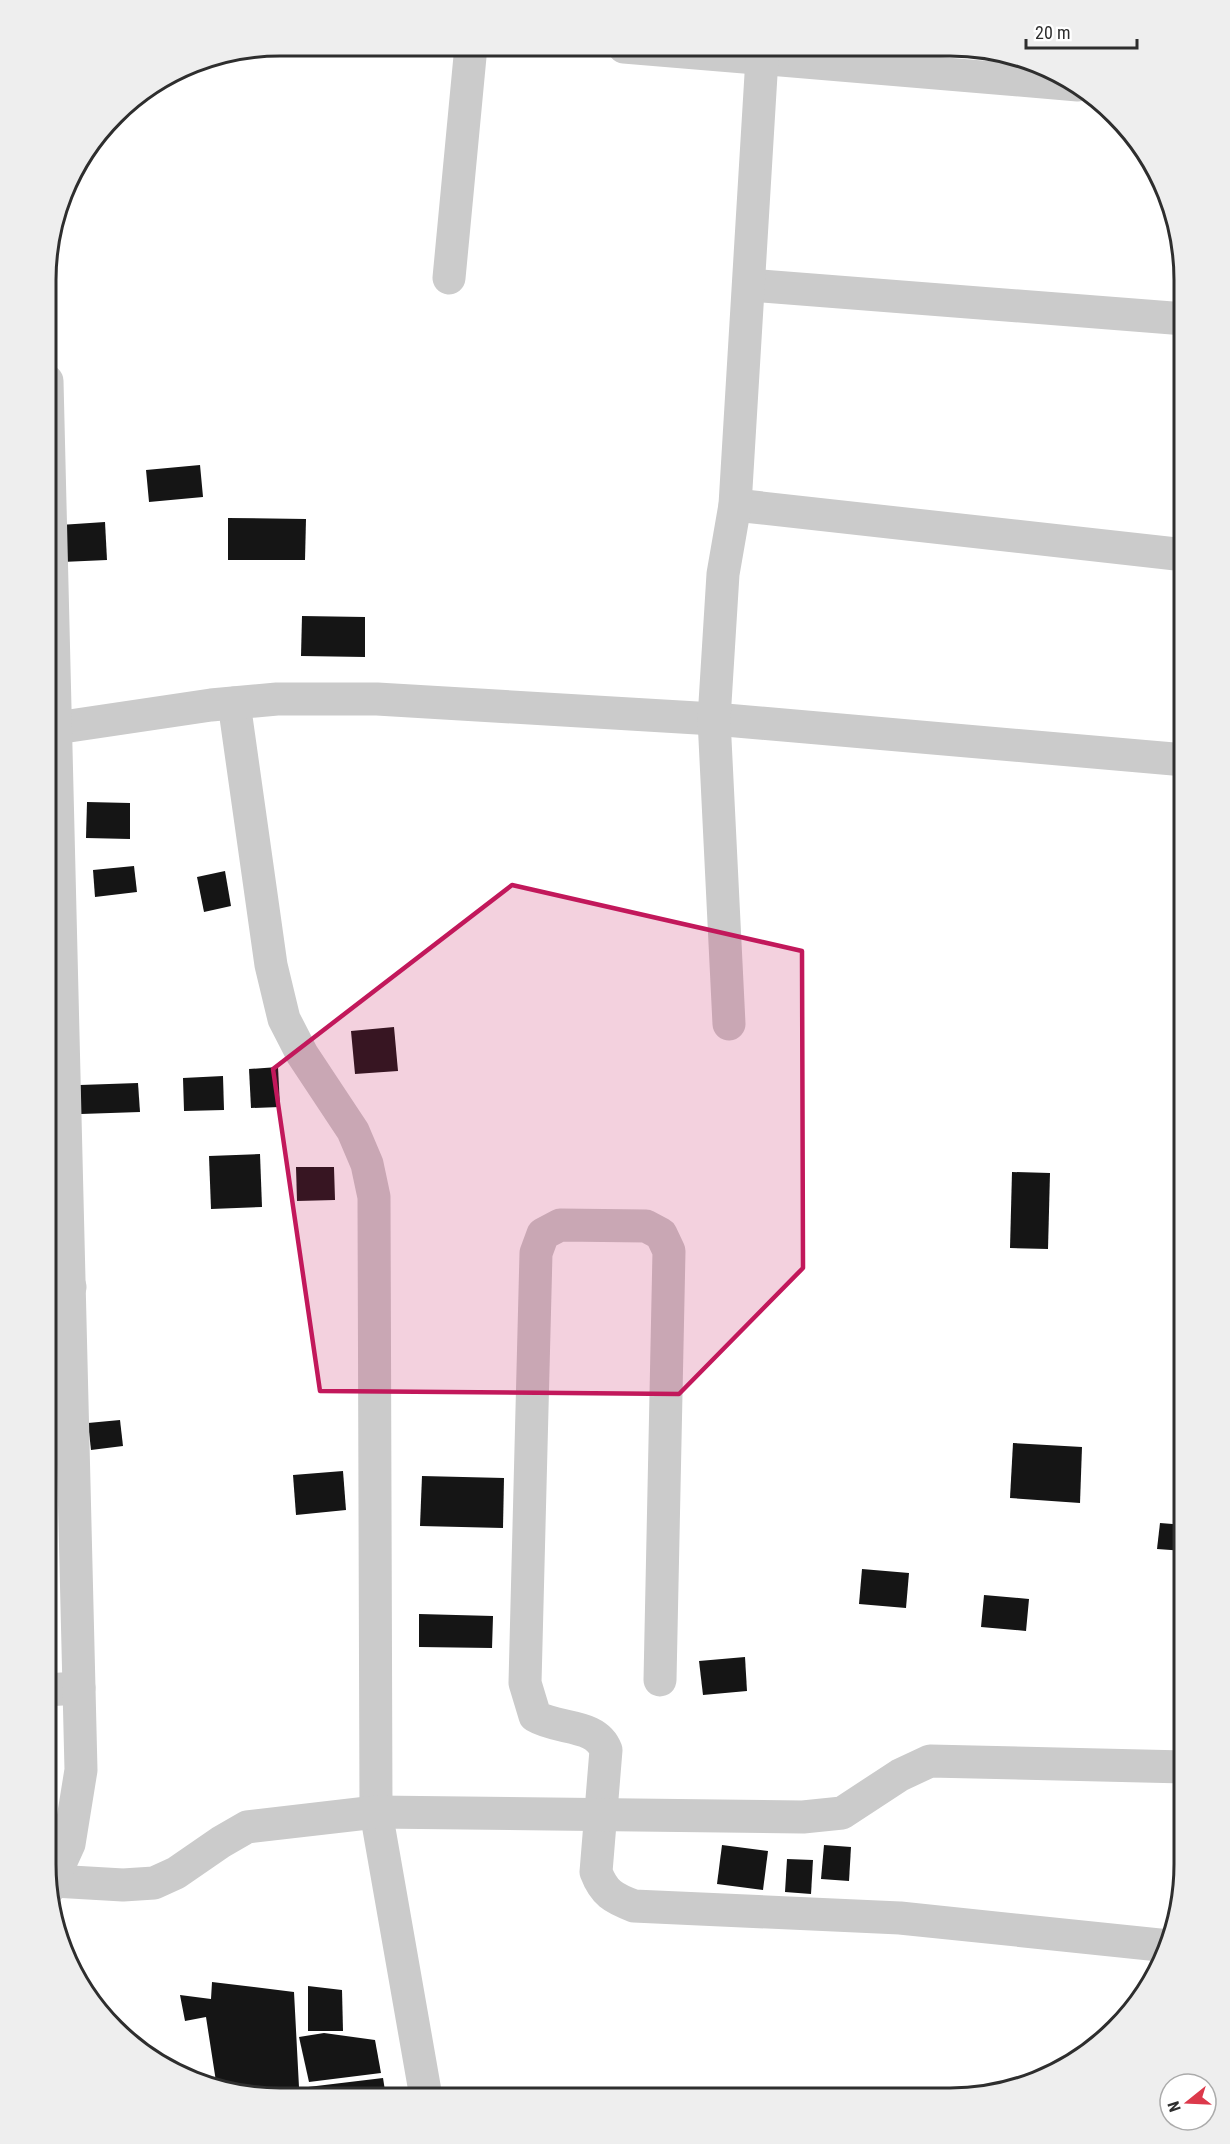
<svg xmlns="http://www.w3.org/2000/svg" width="1230" height="2144" viewBox="0 0 1230 2144" font-family="'Roboto Condensed',sans-serif">
<rect width="100%" height="100%" fill="#fff"/>
<g fill="#151515">
<path d="M200,465l3,32 -54,5 -3,-32z"/>
<path d="M228,518l78,1 -1,41h-77z"/>
<path d="M105,522l2,38 -45,2 -2,-37z"/>
<path d="M302,616l63,1v40l-64,-1z"/>
<path d="M87,802l43,1v36l-44,-1z"/>
<path d="M134,866l3,26 -42,5 -2,-27z"/>
<path d="M225,871l6,35 -27,6 -7,-35z"/>
<path d="M394,1027l4,44 -43,3 -4,-43z"/>
<path d="M278,1067l2,40 -29,1 -2,-39z"/>
<path d="M223,1076l1,34 -40,1 -1,-33z"/>
<path d="M138,1083l2,29 -59,2 -1,-29z"/>
<path d="M260,1154l2,53 -51,2 -2,-53z"/>
<path d="M296,1167h38l1,33 -38,1z"/>
<path d="M1012,1172l38,1 -2,76 -38,-1z"/>
<path d="M120,1420l3,26 -32,4 -3,-27z"/>
<path d="M1013,1443l69,4 -2,56 -70,-5z"/>
<path d="M343,1471l3,39 -50,5 -3,-40z"/>
<path d="M422,1476l82,2 -1,50 -83,-2z"/>
<path d="M1160,1523l25,2v26l-28,-2z"/>
<path d="M862,1569l47,4 -3,35 -47,-4z"/>
<path d="M984,1595l45,4 -3,32 -45,-4z"/>
<path d="M419,1614l74,2 -1,32 -73,-1z"/>
<path d="M745,1657l2,34 -44,4 -4,-34z"/>
<path d="M722,1845l46,6 -5,39 -46,-6z"/>
<path d="M824,1845l27,2 -2,34 -28,-2z"/>
<path d="M787,1859l26,1 -2,34 -26,-2z"/>
<path d="M212,1982l82,10 5,95 -65,6 -17,-5 -11,-71 -21,4 -5,-26 31,4z"/>
<path d="M308,1986l34,4 1,41h-35z"/>
<path d="M324,2033l51,7 6,33 -72,9 -10,-45z"/>
<path d="M383,2078l3,19h-76l-2,-10z"/>
</g>
<g fill="none" stroke-linecap="round" stroke-linejoin="round">
<g stroke="#cbcbcb" stroke-width="33">
<path d="M624,47l454,38"/>
<path d="M449,278l22,-232"/>
<path d="M749,285l436,34"/>
<path d="M735,505l450,50"/>
<path d="M234,703l37,262 13,54 18,35 51,77 14,33 7,33 2,615 50,285"/>
<path d="M56,728l155,-23 66,-6h100l337,20 471,41"/>
<path d="M729,1024l-15,-305 9,-145 12,-69 27,-447"/>
<path d="M46,1282l24,5"/>
<path d="M660,1680l9,-429 -8,-17 -15,-8 -86,-1 -17,9 -7,19 -11,430 10,33c23,14 61,7 71,34l-10,122c8,21 17,26 38,34l266,12 269,28"/>
<path d="M45,1690l34,-2"/>
<path d="M54,1881l69,4 31,-2 22,-10 45,-31 26,-15 129,-15 427,5 39,-4 58,-38 30,-14 255,6"/>
</g>
<path stroke="#cbcbcb" stroke-width="33" d="M47,381l34,1389 -12,74 -20,44"/>
</g>
<path fill="#c2185b" fill-opacity="0.2" stroke="#c2185b" stroke-width="4.5" stroke-linejoin="round" d="M512,885l290,66 1,317 -124,126 -359,-3 -47,-322z"/>
<path d="M0 0H1230V2144H0ZM280 56H950A224 224 0 0 1 1174 280V1864A224 224 0 0 1 950 2088H280A224 224 0 0 1 56 1864V280A224 224 0 0 1 280 56Z" fill="#eee" fill-rule="evenodd"/>
<path fill="none" stroke="#2e2e2e" stroke-width="3" d="M280 56H950A224 224 0 0 1 1174 280V1864A224 224 0 0 1 950 2088H280A224 224 0 0 1 56 1864V280A224 224 0 0 1 280 56Z"/>
<g transform="translate(1188 2102) rotate(252)"><circle r="28" fill="#ffffff" stroke="#ababab" stroke-width="1.5"/>
<path d="M0-4.5L10 22L0 15L-10 22Z" fill="#dc394b"/>
<text y="-9" font-size="16" font-weight="bold" text-anchor="middle" fill="#2e2e2e">N</text>
</g>
<path d="M1026 39v9h111v-9" fill="none" stroke="#2e2e2e" stroke-width="3"/>
<text x="1035" y="39" font-size="18" fill="#2e2e2e" stroke="#ffffff" stroke-width="4.5" paint-order="stroke">20 m</text>
</svg>
